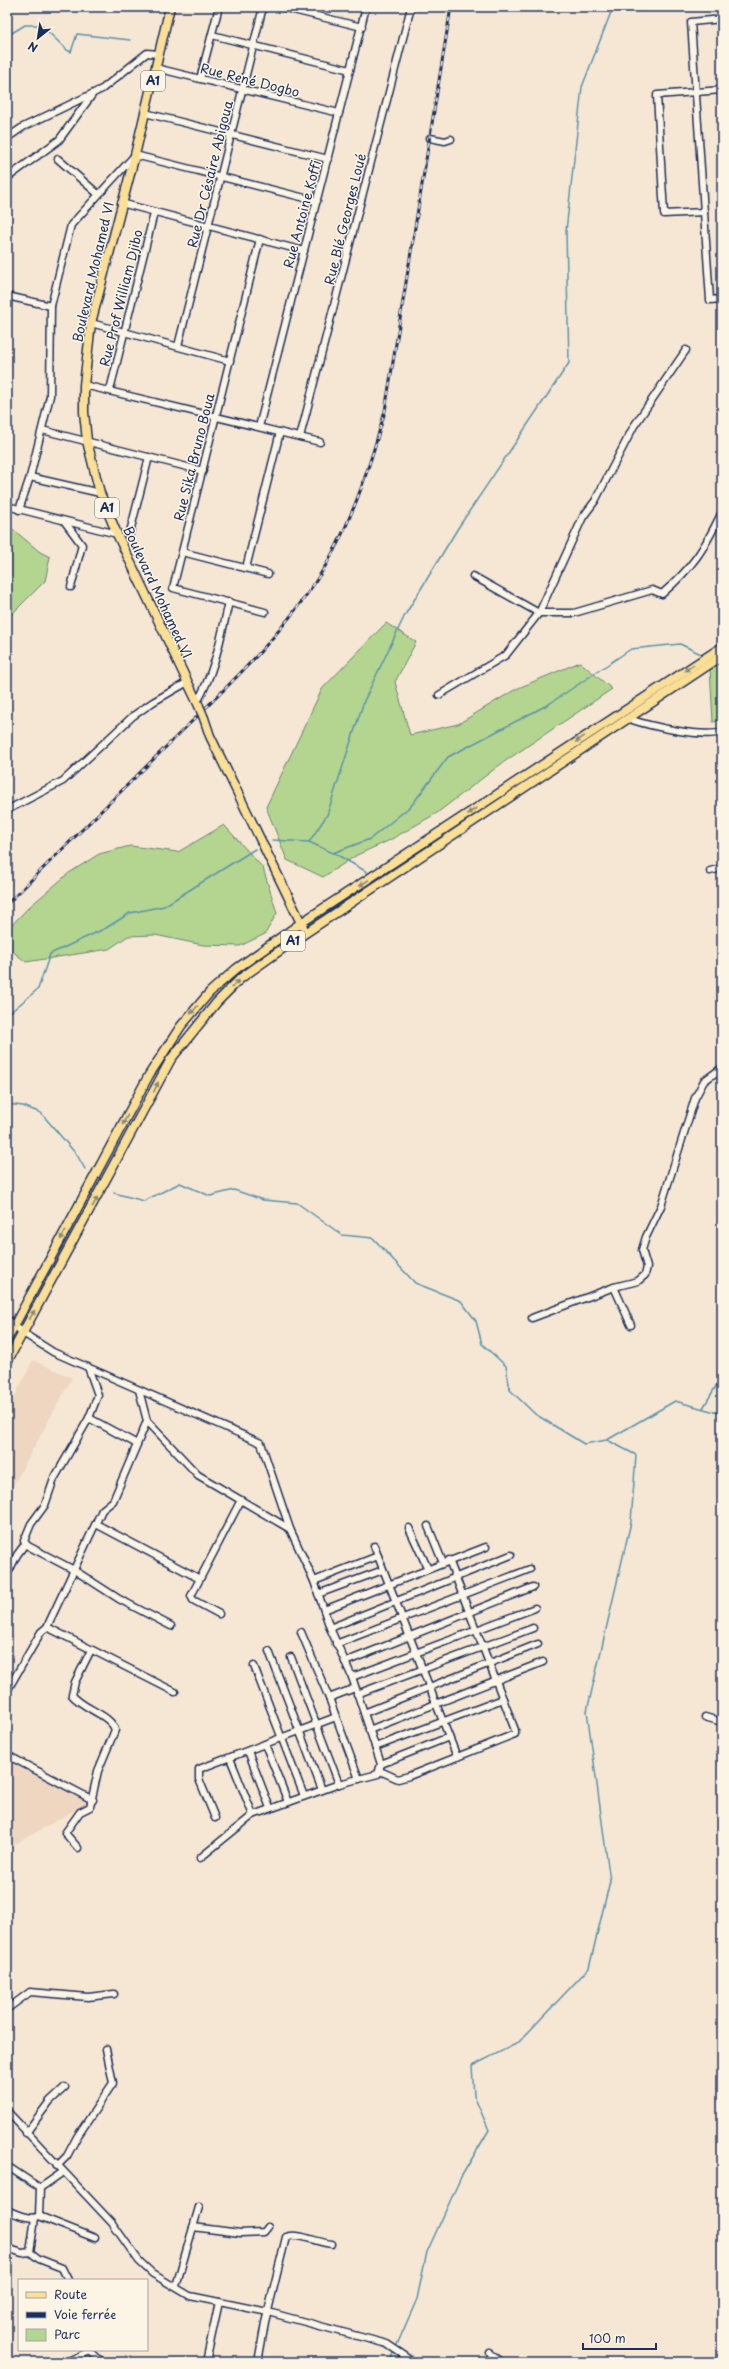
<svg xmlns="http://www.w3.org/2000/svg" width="729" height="2369" viewBox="0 0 729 2369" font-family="'Playpen Sans',sans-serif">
<rect width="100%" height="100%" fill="#f6e7d4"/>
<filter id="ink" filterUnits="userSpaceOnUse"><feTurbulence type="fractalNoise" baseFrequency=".025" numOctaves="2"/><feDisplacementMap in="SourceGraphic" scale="8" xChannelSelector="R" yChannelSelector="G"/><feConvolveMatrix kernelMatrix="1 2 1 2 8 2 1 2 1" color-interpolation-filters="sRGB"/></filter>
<g filter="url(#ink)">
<g fill="#efd6c0">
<path d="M33,1360l39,18 -65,119v-85z"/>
<path d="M7,1759l82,43 -82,47z"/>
</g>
<g fill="#b4d58f" stroke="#688276">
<path d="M7,520l2,6 31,26 10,5 -5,24 -38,38z"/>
<path d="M386,623l30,19 -21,40 15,53 48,-11 58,-35 64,-27 32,27 -111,75 -64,49 -47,27 -33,15 -34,22 -36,-17 -21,-53 56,-118z"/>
<path d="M722,661v59l-9,2 -3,-54z"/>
<path d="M224,825l39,43 14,45 -12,21 -25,12 -37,-1 -48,-10 -27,1 -19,13 -83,13 -19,-15v-17l21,-22 41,-35 30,-19 31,-8 48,6z"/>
</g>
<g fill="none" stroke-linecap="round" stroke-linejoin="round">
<g stroke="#5a92ad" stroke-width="1.5">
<path d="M7,36l18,-11h16l26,25 4,2 6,-18 53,6"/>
<path d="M719,665l3,4"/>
<path d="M272,840l37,2 24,11 37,-14 41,-33 37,-49 101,-53 82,-55 49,-5 21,10"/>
<path d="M309,842l18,-27 37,-114 41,-86 53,-87 111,-165 -3,-132 16,-144 31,-80"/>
<path d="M334,853l33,19"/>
<path d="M7,1015l31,-26 12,-35 56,-26 24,-15 34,-7 91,-57"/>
<path d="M7,1104l16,2 18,7 36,42 8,14"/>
<path d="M114,1193l30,8 36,-18 30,13 24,-6 29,10 34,3 45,32 31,3 42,45 46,18 15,20 6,23 24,22 4,24 25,24 49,30 23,-4 68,-39 47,13"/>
<path d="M703,1408l19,-32"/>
<path d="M396,2347l21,-48 10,-47 34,-75 28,-47 -15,-34 -2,-30 46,-23 71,-75 21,-87 -23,-170 44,-189 5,-67 -29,-15"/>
<path d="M389,2362l5,-11"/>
</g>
<g stroke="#1b2f5e" stroke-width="9">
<g id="minor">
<path d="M281,7l81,20"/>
<path d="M722,19l-31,3 19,278 12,-1"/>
<path d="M212,35l138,35"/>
<path d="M156,68l183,45"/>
<path d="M200,79l19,-72"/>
<path d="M145,113l183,46"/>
<path d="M7,138l16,-11 79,-38 45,-36 11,1"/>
<path d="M430,138l15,3 6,-2"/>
<path d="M58,159l40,35"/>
<path d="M7,178l52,-38 33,-45"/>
<path d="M121,203l183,48"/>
<path d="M704,212l-40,2 -7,-119 65,-5"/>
<path d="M260,239l-87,349 92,24"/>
<path d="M7,296l44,10"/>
<path d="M91,323l139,38"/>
<path d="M178,346l85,-339"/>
<path d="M84,385l236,57"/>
<path d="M110,390l44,-177"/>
<path d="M259,427l107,-420"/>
<path d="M42,430l161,41"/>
<path d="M300,437l111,-430"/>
<path d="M30,477l70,16"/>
<path d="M7,506l110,28"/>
<path d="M19,510l11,-33 20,-81 1,-90 20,-81 64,-70 182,46"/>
<path d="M65,522l17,23 -11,42"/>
<path d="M129,536l20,-79"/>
<path d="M182,552l86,22"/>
<path d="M246,568l34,-136"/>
<path d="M473,576l66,37h35l78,-23 10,4c32,-28 42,-45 60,-82"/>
<path d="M439,695l67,-40 33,-42 44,-96 12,-16 39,-75 52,-76"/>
<path d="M197,702c18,-30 24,-66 32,-100"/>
<path d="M629,719c21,7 72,19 93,13"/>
<path d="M7,810l56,-29 70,-65 20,-14 33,-19"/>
<path d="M710,871l12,-3"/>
<path d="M614,1287l17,38"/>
<path d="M532,1318l82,-31 24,-6 7,-6 2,-8 -5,-17 4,-13 15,-31 34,-108 9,-17 18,-13"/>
<path d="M7,1319l16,14 30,19 208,91 29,86 24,52 16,47 22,49 29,87 -3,10 -39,10 -86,31 -53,43"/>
<path d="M88,1367l10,28 -9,23 -35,61 -9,26 -14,19 -7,17 4,5 46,24 45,29 52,27"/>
<path d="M139,1390l8,31 51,54 92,54"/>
<path d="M89,1418l48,26"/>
<path d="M96,1524l104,55"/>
<path d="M428,1526l15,37"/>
<path d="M409,1528l19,41"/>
<path d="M374,1546l83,211"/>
<path d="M7,1575l10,-20 8,-11"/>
<path d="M314,1581l64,-25"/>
<path d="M318,1594l65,-24"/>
<path d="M324,1610l162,-63"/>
<path d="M219,1614l-26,-14 -2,-4 50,-96"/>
<path d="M47,1627l128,65"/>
<path d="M330,1628l181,-73"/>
<path d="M301,1632l28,66"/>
<path d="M336,1644l194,-75"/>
<path d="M269,1651l53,139"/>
<path d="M291,1657l48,127"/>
<path d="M345,1662l188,-75"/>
<path d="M254,1666l50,130"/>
<path d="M352,1677l183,-69"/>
<path d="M355,1688l-26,10 30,81"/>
<path d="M7,1691l34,-59 6,-5 55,-117 11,-9 34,-80"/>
<path d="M357,1694l176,-66"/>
<path d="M364,1713l174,-69"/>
<path d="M705,1717l17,5"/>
<path d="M369,1730l174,-68"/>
<path d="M265,1744l23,58"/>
<path d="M375,1747l128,-48"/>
<path d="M248,1751l22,57"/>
<path d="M7,1755l86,45"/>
<path d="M230,1758l23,57"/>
<path d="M381,1764l68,-27"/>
<path d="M380,1771l18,8 11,-3 106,-42v-4l-66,-170"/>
<path d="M215,1818l-16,-39v-10l137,-52"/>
<path d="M78,1848l-13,-15 15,-21 10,-5 8,-36 17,-41c-4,-15 -32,-21 -43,-35l3,-13 16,-32"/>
<path d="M7,2009l23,-17 58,5 26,-3"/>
<path d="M7,2111l105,112 27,38 14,13 37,22 78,16 119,32 27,18"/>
<path d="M26,2133l24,-32 15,-14"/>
<path d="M7,2166l33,22 23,-16"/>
<path d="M57,2166l10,-10 10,-19 36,-54 -7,-34"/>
<path d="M7,2210c9,4 23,11 32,6l56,22"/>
<path d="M39,2216l1,-28"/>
<path d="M35,2218l-5,34 9,7 23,9 6,12"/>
<path d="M193,2227l47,6 24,-1 4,-5"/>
<path d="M7,2248l15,5 8,-1"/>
<path d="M176,2286l23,-79"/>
<path d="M89,2350l13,12"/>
<path d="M490,2353l12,9"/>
<path d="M66,2362l24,-11"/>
<path d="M206,2362l13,-60"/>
<path d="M258,2362l7,-39 21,-86c11,-5 32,6 46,7"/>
</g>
</g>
<g stroke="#1b2f5e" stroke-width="11">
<g id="major">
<path d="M170,7l-35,148 -44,168 -7,62v27l3,29 13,52 17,41 82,172"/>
<path d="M204,718l6,18 93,191"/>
<path d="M7,1339l142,-264 32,-49 29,-34 26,-23 65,-46 421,-276"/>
<path d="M7,1362l164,-303 46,-57 24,-24 48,-34 433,-288"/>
</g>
</g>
<use href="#minor" stroke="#fcf5e5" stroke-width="6"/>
<use href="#major" stroke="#fbdf96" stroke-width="8"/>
<g stroke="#1b2f5e" stroke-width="3">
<path id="rail" d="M7,904c57,-57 115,-113 172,-170 49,-48 99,-95 137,-153 34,-51 53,-112 69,-170l66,-404"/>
</g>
<use href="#rail" stroke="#fcf5e5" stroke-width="1.5" stroke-dasharray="4.5" stroke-linecap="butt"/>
<g stroke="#1b2f5e" stroke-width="11" stroke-linecap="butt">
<path id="major-bridge" d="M199,706l5,12"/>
</g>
<use href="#major-bridge" stroke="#fbdf96" stroke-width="8"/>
</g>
<defs><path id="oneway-solid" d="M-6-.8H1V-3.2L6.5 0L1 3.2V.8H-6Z"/></defs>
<g fill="#8b877a">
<use href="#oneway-solid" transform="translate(689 668) rotate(147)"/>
<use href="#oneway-solid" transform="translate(580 739) rotate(146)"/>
<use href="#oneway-solid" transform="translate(472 811) rotate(147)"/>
<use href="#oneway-solid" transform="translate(364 883) rotate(147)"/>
<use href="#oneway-solid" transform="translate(235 984) rotate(-44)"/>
<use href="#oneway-solid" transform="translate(194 1010) rotate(132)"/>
<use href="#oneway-solid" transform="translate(156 1087) rotate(-66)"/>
<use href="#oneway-solid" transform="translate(125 1120) rotate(118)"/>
<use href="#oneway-solid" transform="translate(95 1202) rotate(-61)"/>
<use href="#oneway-solid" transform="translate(63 1235) rotate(119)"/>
<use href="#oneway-solid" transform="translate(32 1315) rotate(-61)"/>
</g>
</g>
<g text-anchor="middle" stroke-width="3" stroke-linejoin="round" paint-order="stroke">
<g fill="#fcf5e5" stroke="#5e6a86" stroke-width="1">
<rect x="141" y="71" width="24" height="20" rx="3"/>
<rect x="95" y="498" width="24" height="20" rx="3"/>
<rect x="281" y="931" width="24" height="20" rx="3"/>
</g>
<g font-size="12" font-weight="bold" fill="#1b2f5e">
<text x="153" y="85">A1</text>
<text x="107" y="512">A1</text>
<text x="293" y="945">A1</text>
</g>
<g font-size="13" fill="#1b2f5e" stroke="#fcf5e5">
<text transform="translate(250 80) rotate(14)" y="5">Rue René Dogbo</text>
<text transform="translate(210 174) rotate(-76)" y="5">Rue Dr Césaire Abigoua</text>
<text transform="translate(302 214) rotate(-75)" y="5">Rue Antoine Koffi</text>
<text transform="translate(345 219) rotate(-76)" y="5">Rue Blé Georges Loué</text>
<text transform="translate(93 272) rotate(-77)" y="5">Boulevard Mohamed VI</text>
<text transform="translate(121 298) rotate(-76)" y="5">Rue Prof William Djibo</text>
<text transform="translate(194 457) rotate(-76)" y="5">Rue Sika Bruno Boua</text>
<text transform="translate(158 592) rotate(65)" y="5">Boulevard Mohamed VI</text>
</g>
</g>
<rect width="729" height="2369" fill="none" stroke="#fcf5e5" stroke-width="24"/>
<rect x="12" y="12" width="705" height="2345" fill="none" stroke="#1b2f5e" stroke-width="1.5" filter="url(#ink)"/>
<rect x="18" y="2279" width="130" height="72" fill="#fcf5e5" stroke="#a2a6af"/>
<rect x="26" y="2292" width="20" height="6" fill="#fbdf96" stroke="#a2a6af"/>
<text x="54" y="2299" font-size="12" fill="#1b2f5e">Route</text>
<rect x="26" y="2312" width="20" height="6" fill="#1b2f5e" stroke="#a2a6af"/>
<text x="54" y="2319" font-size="12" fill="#1b2f5e">Voie ferrée</text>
<rect x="26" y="2329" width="20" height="12" fill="#b4d58f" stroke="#a2a6af"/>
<text x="54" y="2339" font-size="12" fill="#1b2f5e">Parc</text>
<g transform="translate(38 38) rotate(210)" stroke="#fcf5e5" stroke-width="3" paint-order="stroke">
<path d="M0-3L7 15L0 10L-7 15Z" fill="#1b2f5e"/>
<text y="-6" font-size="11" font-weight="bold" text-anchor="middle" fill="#1b2f5e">N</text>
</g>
<path d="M583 2343v6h73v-6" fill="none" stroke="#1b2f5e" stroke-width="2"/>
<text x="589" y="2343" font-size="12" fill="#1b2f5e" stroke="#fcf5e5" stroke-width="3" paint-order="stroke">100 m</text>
</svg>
